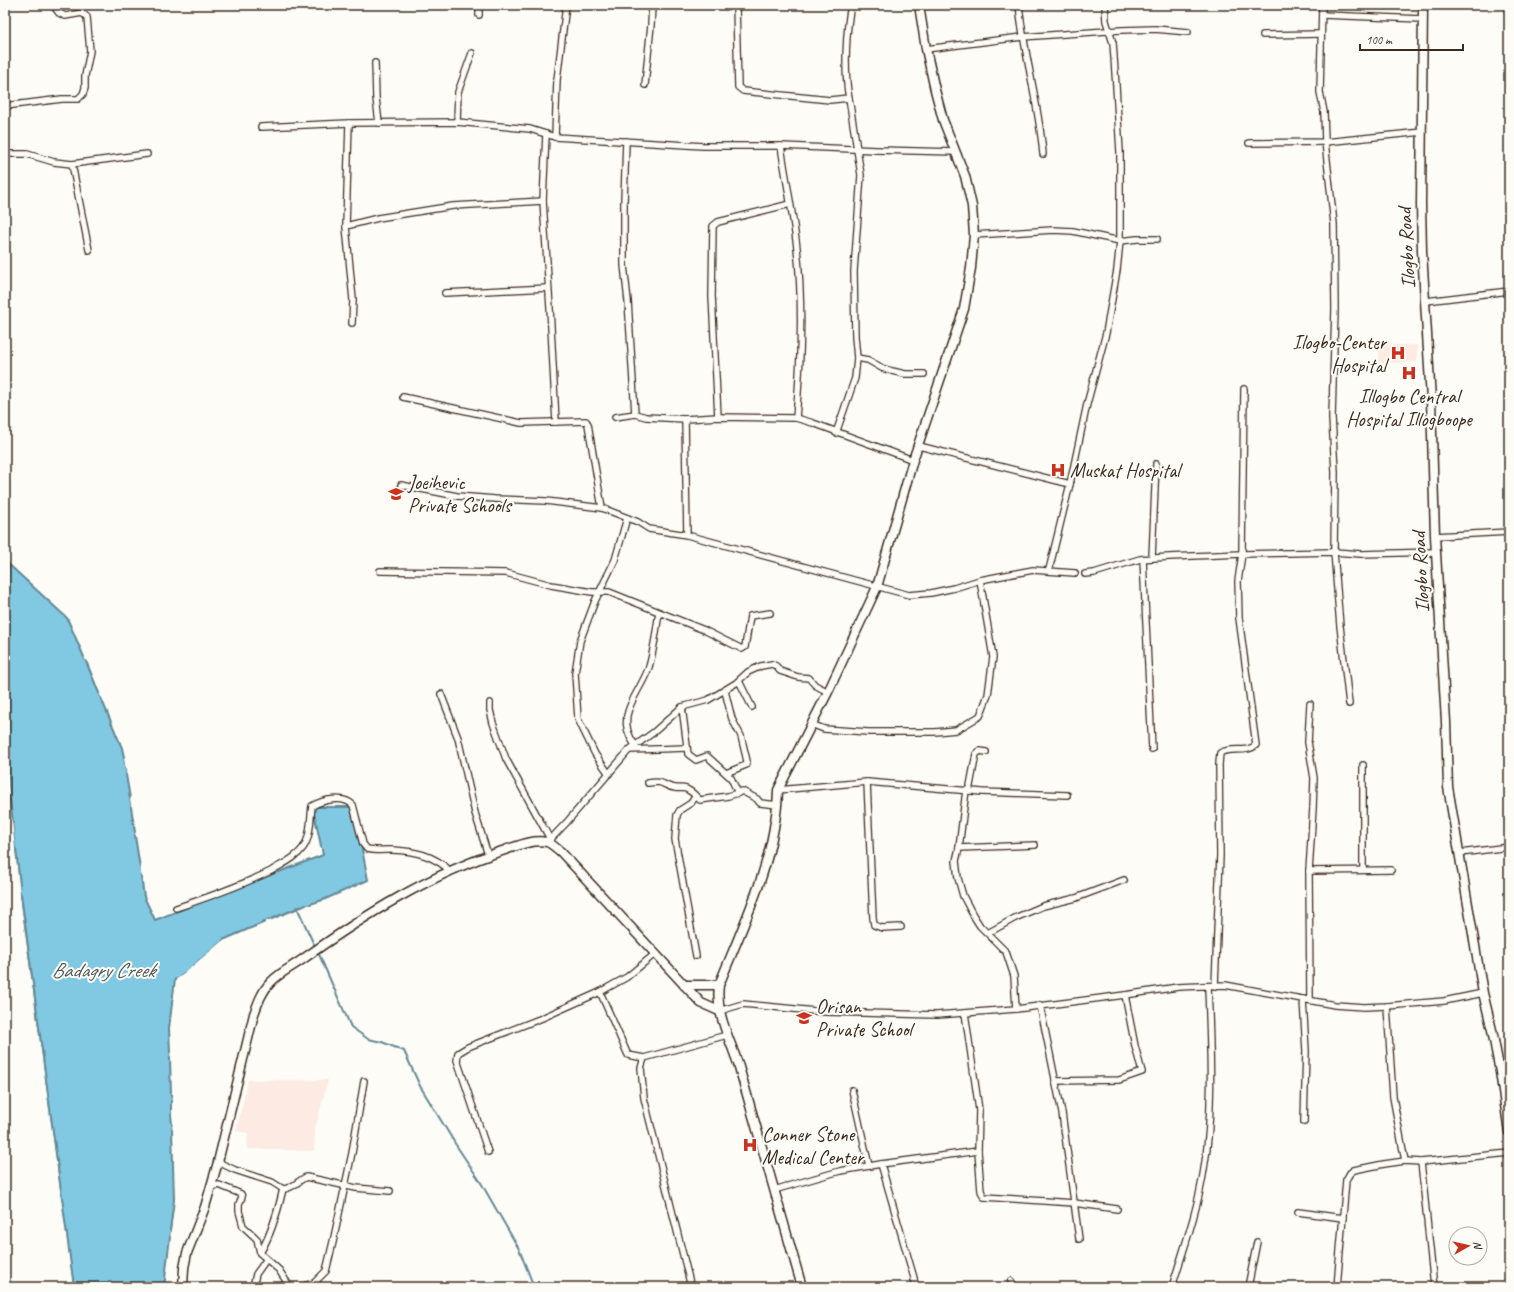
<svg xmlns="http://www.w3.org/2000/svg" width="1514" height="1292" viewBox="0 0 1514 1292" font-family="Caveat,sans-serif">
<rect width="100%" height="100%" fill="#fdfcf7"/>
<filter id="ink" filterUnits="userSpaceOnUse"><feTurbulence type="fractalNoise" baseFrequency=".025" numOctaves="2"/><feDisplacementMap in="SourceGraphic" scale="8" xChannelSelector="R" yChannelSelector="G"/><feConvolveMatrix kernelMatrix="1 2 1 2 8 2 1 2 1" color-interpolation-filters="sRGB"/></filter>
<g filter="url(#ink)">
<g fill="#fceae3">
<path d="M1380,345h37v17l-39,1z"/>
<path d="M248,1080h80l-13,49 -1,22 -67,-2 1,-16 -12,-2z"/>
</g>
<path fill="#81c9e2" stroke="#658994" d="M5,561l62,57 55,130 22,148 11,24 168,-65 -10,-48h40l15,73 -45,20 -25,7 -74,32 -49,41 -6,48 5,172 -10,87h-90l-52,-380 -17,-155z"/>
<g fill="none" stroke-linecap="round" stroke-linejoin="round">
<g stroke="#658994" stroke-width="2">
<path d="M5,561l62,57 17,39"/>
<path d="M86,661l13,32"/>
<path d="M101,698l21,50 2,9"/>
<path d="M5,752l3,27"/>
<path d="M126,775l4,23"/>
<path d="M10,799l3,23"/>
<path d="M131,807l4,25"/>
<path d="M315,807h38"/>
<path d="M315,817l6,29"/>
<path d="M135,836l5,32"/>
<path d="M16,849l4,35"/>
<path d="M279,872l44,-17 -1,-5"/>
<path d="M141,876l3,21 11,23 36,-14"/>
<path d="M263,878l12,-5"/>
<path d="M21,894l53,393"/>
<path d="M310,904l13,-4 45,-20 -7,-36"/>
<path d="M297,907l18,40"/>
<path d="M269,920l37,-15"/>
<path d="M223,940l42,-18"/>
<path d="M318,952l33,75 17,12 14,3 22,9 16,35 36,59 24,36 39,68 15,38"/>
<path d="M170,1052l-1,-24 6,-49"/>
<path d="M170,1057l1,39"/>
<path d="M171,1101v9"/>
<path d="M171,1115l1,9"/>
<path d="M170,1230l4,-30 -2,-71"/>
<path d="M164,1287l6,-50"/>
</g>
<g stroke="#3b2a1e" stroke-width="8">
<g id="street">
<path d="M736,5l2,82 5,4 87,9 19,-2c-5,-25 -3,-68 2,-93"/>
<path d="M1019,5c5,50 20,99 24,149"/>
<path d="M1322,5l-2,87 4,20 1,30 9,82 1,85 -3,109 3,54 -1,80 6,74 9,78"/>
<path d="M1507,5l2,10"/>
<path d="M479,15v-10"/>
<path d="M1322,15l100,4"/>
<path d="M1263,35l58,-1"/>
<path d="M926,49l96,-12 99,-7 34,-1 33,3"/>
<path d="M375,63l1,35 3,25"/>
<path d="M645,85l6,-60 1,-20"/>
<path d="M5,106l57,-7h16l5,-5 2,-6v-12l5,-25 -3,-34 -5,-4 -17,3 -6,-3 -6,-8"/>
<path d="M457,122l1,-30 14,-39"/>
<path d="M349,123l-3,103 7,74 -1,23"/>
<path d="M261,127l88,-4 108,-1 73,7 25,8 148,9h78l95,4 80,2"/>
<path d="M546,134l-3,67 7,107 6,114"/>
<path d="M555,137l2,-57 9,-75"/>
<path d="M626,141l-2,61v63l4,36 7,113"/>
<path d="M1249,143l76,-1 97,-10"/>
<path d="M781,146c5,34 12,68 16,102 6,56 4,114 -1,170"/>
<path d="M5,154h22l27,8 18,2 75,-10"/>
<path d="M72,164l17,86"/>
<path d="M346,226l32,-8 75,-12 90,-5"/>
<path d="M974,235l79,-5 20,1 47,10 17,-2h20"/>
<path d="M445,293l103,-5"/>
<path d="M1426,301l83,-10"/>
<path d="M857,358l11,2 14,8 10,3 13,3h19"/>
<path d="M403,397l118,26 65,-2 2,3 14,84"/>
<path d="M615,417l20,-3 11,3 39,2 33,-2 78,1 17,5 100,37"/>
<path d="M718,417l-6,-121 1,-70 5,-4 72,-18"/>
<path d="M685,419l2,116"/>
<path d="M836,433l19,-55 2,-20 -2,-21 -1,-66 7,-96 -12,-77"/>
<path d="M919,446l151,38"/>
<path d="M401,485l56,11 38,3 51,2 56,7 36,14 11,7 38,6 222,60 22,-2 23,-5 26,-8 53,-10 42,3"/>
<path d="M1435,536l74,-4"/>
<path d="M1152,558l4,-94"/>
<path d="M1143,559l9,190"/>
<path d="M1049,570l21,-86 17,-80 19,-71 11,-63 3,-29v-89l-4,-66 -3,-43 -7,-22 -1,-16"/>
<path d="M380,571l126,2 45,12 41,7h17l95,38 38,19 3,-2 5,-31 20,-3"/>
<path d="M1085,574l9,-1 46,-14 29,-2 73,-3 92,-2 27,2 75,-2"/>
<path d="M739,681l13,26"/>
<path d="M725,691l7,28 9,17 6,25 -1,4 -20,8"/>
<path d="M441,694l17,44 17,75 13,42"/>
<path d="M490,703v7l3,13 13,36 44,80"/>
<path d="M1310,704l-2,38 6,36 -1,30 -4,63 1,129"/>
<path d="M682,707l6,47 8,6 11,-4 24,22 7,15 4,-2 15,8 3,4 18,2"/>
<path d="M811,724l13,5 44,3h67l21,-2 24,-14 8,-21 5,-38 -13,-77"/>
<path d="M635,745c-22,-30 4,-49 14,-78 5,-17 7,-36 10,-54"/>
<path d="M629,750l57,-2"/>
<path d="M609,774l-14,-20 -17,-35 -3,-46 5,-32 15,-40 20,-41 12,-42"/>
<path d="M867,782l6,136 1,7 8,3 19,-1"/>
<path d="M648,783c17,-3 14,3 27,5 5,1 10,-1 13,2 5,2 8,7 12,10l28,-4 10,-3"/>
<path d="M778,790l89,-8 115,10 85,3"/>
<path d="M966,790l-7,58 -3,13 2,17 5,18 10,19 7,11 26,26 8,24 2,33"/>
<path d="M969,791l7,-37 4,-3 6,1"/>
<path d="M695,797l-4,6 -11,7 -3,5 -2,24 21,117"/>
<path d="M548,842l19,-20 62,-72 25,-18 28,-25 26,-7 28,-17 12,-11 13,-6 11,-2 4,2 4,5 18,6 11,1 6,7 13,7"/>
<path d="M959,848l76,-3"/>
<path d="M1460,853l49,-6"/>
<path d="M1363,870v-105"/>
<path d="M1309,871l82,-1"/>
<path d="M176,908c33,-11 64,-22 95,-37 11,-7 24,-12 32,-23 8,-11 7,-28 9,-42 11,-6 31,-11 41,-1l10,39 4,5c8,2 17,1 25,1 23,1 42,5 58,21"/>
<path d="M988,933l27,-15 28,-12 33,-8 48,-18"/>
<path d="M1215,986l5,-131 -1,-91 1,-11c11,-7 26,1 36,-8l-17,-127 -1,-37 4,-27 2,-165"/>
<path d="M600,992l28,63 16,3"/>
<path d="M1303,999l3,52 -2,71"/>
<path d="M1040,1005l22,108 17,126"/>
<path d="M1387,1006l6,91 12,64"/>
<path d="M719,1011l24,-7 82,8 112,3 79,-6 109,-14 53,-8 47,-2 110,20 29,2 23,-1 57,-5 39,-8"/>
<path d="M965,1013l14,97 -1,41 3,40 3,6 90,6 43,6"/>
<path d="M1055,1081l64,-1 23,-8 -7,-26 -10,-51"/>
<path d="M852,1090l17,76"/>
<path d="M488,1152l-31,-92 1,-7 10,-6 74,-29 58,-26 27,-15 29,-24"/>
<path d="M218,1162l17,8 37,12 11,7c11,-1 13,-7 23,-12l50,11 34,3"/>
<path d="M1421,1162l13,125"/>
<path d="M881,1164l33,114 1,9"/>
<path d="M210,1187l9,-2 22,9 1,3 -3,7v7l4,15 14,13 3,14 19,17 11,17"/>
<path d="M774,1190l66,-19 41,-7 97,-13"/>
<path d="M1298,1212l45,6"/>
<path d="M260,1253c12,-20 18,-42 23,-64"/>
<path d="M1011,1281l4,6"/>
<path d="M253,1287l3,-13 10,-14"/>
<path d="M299,1287l15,-4"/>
<path d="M322,1287l-8,-4 12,-12 7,-29 19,-89 12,-72"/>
<path d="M691,1287l-47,-189 -3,-30 3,-10 83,-23"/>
<path d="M1172,1287c12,-39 26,-78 32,-118 10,-58 6,-124 4,-183"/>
<path d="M1248,1287l9,-45"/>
<path d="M1337,1287l9,-107 4,-7 4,-3 30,-6 21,-3 16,1 88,-9"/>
</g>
</g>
<g stroke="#3b2a1e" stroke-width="11">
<g id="secondary">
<path d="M1423,5l-2,199 1,47 9,149 4,136 11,186 2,65 35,206 9,37 8,42 9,60"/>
<path d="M684,985h35"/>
<path d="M183,1287l1,-19 3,-15 18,-46 13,-45 36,-148c4,-11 8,-23 17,-32 8,-9 21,-15 32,-23 62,-44 129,-86 202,-109 12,-4 28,-11 42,-8 4,1 10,7 14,10l140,151 18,8"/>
<path d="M802,1287c-21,-73 -42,-146 -63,-220 -8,-27 -24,-52 -20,-82 25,-62 57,-126 59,-195l50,-98 49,-105 36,-127 51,-151 7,-41 3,-33 -2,-29 -7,-30 -22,-56 -8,-30 -9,-41 -7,-44"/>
</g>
</g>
<use href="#street" stroke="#fdfcf7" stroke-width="5.5"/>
<use href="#secondary" stroke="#fdfcf7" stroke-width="8"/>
</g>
</g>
<defs>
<g id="hospital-bare" transform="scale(1.2)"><path d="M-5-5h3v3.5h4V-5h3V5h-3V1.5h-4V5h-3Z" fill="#c8321e" stroke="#fdfcf7" stroke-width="2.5" paint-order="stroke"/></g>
<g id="school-bare" transform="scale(1.2)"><path d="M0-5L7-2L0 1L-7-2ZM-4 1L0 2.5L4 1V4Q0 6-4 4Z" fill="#c8321e" stroke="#fdfcf7" stroke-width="2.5" paint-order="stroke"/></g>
</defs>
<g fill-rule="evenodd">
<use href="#hospital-bare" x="1398" y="353"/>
<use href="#hospital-bare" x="1409" y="373"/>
<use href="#hospital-bare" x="1058" y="470"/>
<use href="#school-bare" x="396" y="494"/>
<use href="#school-bare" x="804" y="1018"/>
<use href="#hospital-bare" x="750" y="1145"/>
</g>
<g text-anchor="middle" stroke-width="4" stroke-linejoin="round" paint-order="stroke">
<g font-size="20" fill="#3b2a1e" stroke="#fdfcf7">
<text transform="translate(1406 248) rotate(-93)" y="7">Ilogbo Road</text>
<text transform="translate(1420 572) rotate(-93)" y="7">Ilogbo Road</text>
</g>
<g font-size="20" fill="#3b2a1e" stroke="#fdfcf7" text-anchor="start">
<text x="1386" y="349" text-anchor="end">Ilogbo-Center<tspan x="1386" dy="23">Hospital</tspan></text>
<text x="1409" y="403" text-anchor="middle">Illogbo Central<tspan x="1409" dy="23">Hospital Illogboope</tspan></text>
<text x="1070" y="477">Muskat Hospital</text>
<text x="408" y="489">Joeihevic<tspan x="408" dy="23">Private Schools</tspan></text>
<text x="816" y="1013">Orisan<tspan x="816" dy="23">Private School</tspan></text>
<text x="762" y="1141">Conner Stone<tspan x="762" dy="23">Medical Center</tspan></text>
</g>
<g font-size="21" font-style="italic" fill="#505a59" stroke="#fdfcf7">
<text x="103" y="977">Badagry Creek</text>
</g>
</g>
<rect width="1514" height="1292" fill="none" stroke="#fdfcf7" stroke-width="20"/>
<rect x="10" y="10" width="1494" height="1272" fill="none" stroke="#3b2a1e" stroke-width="1.5" filter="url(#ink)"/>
<g transform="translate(1468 1246) rotate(82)"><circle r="19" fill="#fdfcf7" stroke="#afa8a0"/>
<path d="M0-3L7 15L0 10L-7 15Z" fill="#c8321e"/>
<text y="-6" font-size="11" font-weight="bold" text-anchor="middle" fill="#3b2a1e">N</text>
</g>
<path d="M1360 44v6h103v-6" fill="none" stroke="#3b2a1e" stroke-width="2"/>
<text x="1366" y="44" font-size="12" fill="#3b2a1e" stroke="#fdfcf7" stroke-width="3" paint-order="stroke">100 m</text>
</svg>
